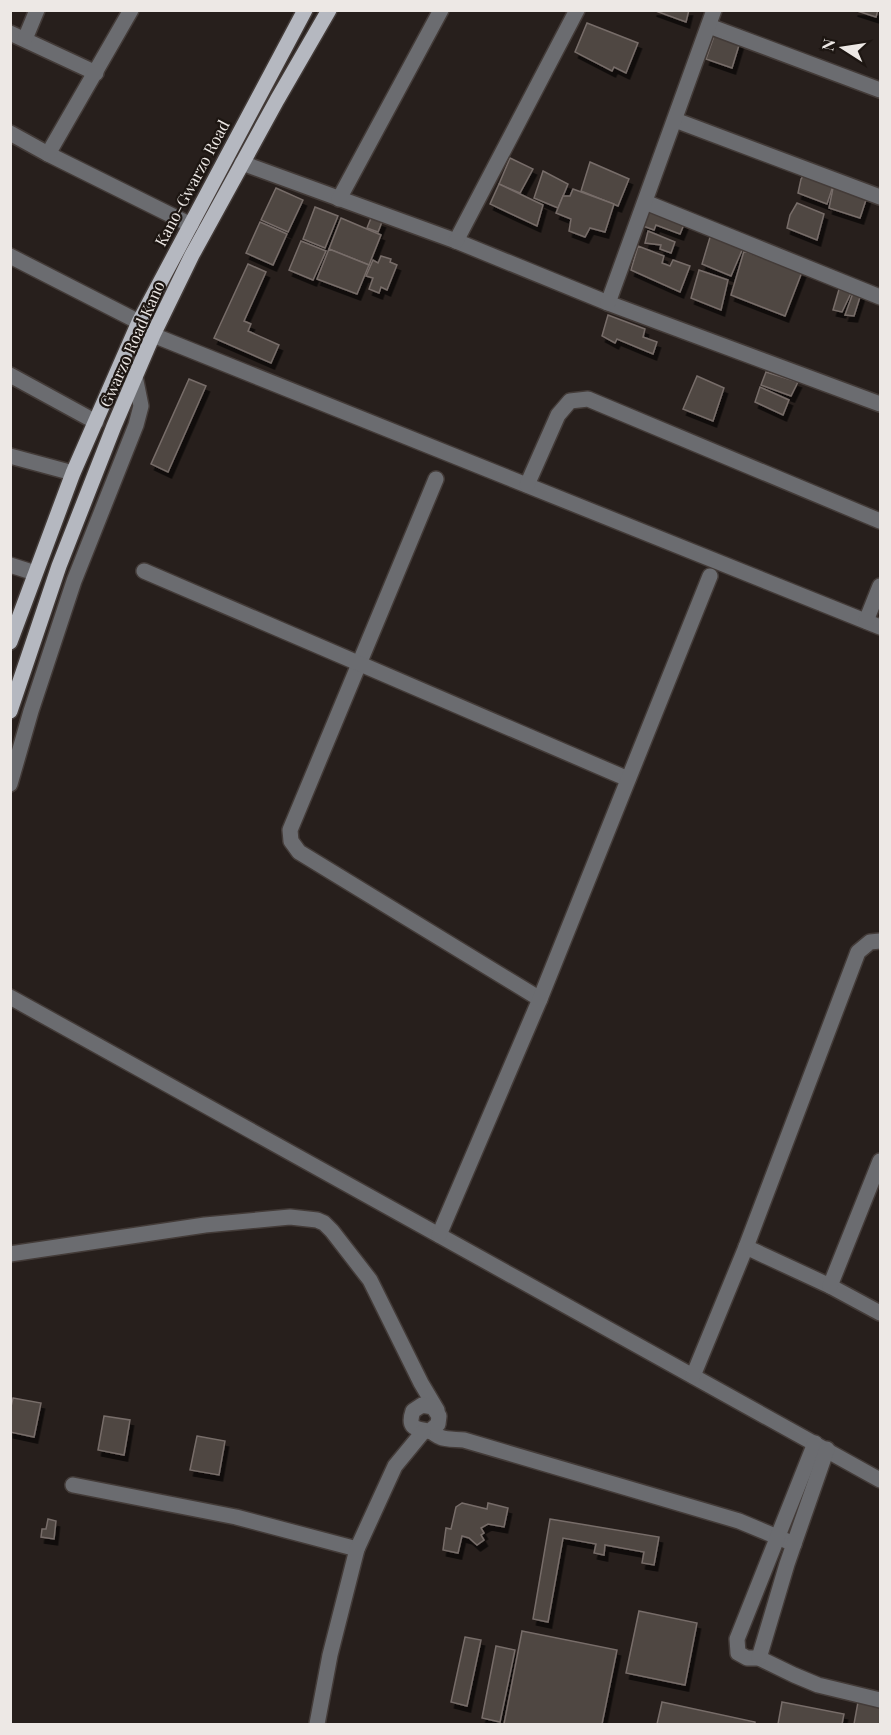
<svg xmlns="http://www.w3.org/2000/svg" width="891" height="1735" viewBox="0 0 891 1735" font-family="'Playfair Display',serif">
<defs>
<filter id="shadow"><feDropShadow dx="3.5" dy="6" stdDeviation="0" flood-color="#0009"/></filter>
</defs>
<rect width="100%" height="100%" fill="#271f1c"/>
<g fill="#4f4642" stroke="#776d69" stroke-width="1.5" filter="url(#shadow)">
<path d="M653,10h36l-3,12z"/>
<path d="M854,10h24l-2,7z"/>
<path d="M587,23l51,20 -12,30 -12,-6 -2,4 -37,-19z"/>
<path d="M715,33l25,9 -8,26 -26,-9z"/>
<path d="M510,158l23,11 -13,24 -21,-9z"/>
<path d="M590,162l39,17 -11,27 -37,-15z"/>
<path d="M543,171l25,13 -10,24 -24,-10z"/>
<path d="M806,172l28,11 -7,21 -29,-11 3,-14z"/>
<path d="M834,183l33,14 -7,21 -31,-10z"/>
<path d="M499,184l44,21 -6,21 -47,-22z"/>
<path d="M276,188l27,12 -15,32 -27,-12z"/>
<path d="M573,189l41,15 -9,28 -15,-4 -5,9 -16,-6 2,-12 -15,-6 7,-17h7z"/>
<path d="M797,203l27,11 -7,26 -30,-12 3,-13z"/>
<path d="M315,207l23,9 -13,32 -22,-9z"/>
<path d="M650,207l35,15 -5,12 -24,-9 -2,5 -11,-4z"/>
<path d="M341,218l40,17 -12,30 -40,-16z"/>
<path d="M371,218l11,4 -4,10 -11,-4z"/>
<path d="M260,222l27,12 -14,31 -27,-12z"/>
<path d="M648,231l27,11 -4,11 -11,-4 1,-4 -16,-2z"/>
<path d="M711,234l32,14 -12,28 -29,-12z"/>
<path d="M301,241l25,10 -13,29 -24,-10z"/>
<path d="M638,246l26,10 -2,7 8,3 3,-6 17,6 -10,26 -49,-22z"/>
<path d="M329,249l40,16 -12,29 -40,-15z"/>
<path d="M744,251l58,21 -17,44 -54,-21z"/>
<path d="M381,256l10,3 -1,3 7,3 -10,25 -6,-3 -2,6 -10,-4 4,-11 -7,-2 7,-16 5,3z"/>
<path d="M248,264l18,8 -22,49 7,3 -3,7 31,14 -8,18 -57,-25z"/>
<path d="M699,270l29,10 -7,30 -30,-12z"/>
<path d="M840,286l11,7 -9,19 -9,-2z"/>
<path d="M853,293l8,1 -7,22 -9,-1z"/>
<path d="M608,315l37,14 -2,8 14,5 -4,12 -36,-15 -2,4 -13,-7z"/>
<path d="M766,372l32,10 -7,14 -30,-11z"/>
<path d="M697,376l27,12 -11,33 -30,-12z"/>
<path d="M189,379l17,7 -38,86 -17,-8z"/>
<path d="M760,387l29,13 -6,15 -28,-13z"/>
<path d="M13,1398l28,5 -7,34 -24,-5v-21z"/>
<path d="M104,1416l26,4 -6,35 -26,-5z"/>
<path d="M197,1436l28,5 -6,34 -29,-5z"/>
<path d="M462,1503l25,6 1,-6 20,5 -4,19 -16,-3 -7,4 3,5 -3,2 3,5 -7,5 -8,-7 -7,-2 -4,17 -15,-3 3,-22 5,1 5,-22z"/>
<path d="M48,1519l8,2 -2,18 -13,-2 1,-8h4z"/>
<path d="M550,1519l109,18 -5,28 -12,-2 2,-11 -39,-7 -1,10 -10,-2 2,-9 -33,-6 -15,84 -15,-3z"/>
<path d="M639,1611l58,12 -12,62 -59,-12z"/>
<path d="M522,1631l95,19 -15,74h-98z"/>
<path d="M465,1637l16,3 -14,66 -16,-4z"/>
<path d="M496,1646l19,4 -15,72 -18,-4z"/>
<path d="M662,1702l93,20v2h-98z"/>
<path d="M782,1702l62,12 -2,10h-64z"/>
<path d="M858,1702l22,4v18h-26z"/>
</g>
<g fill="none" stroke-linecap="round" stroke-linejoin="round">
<g stroke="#433b38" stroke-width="18">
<g id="minor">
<path d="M709,26l171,64"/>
<path d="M10,33l86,40"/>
<path d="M25,39l12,-29"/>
<path d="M675,120l205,77"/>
<path d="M10,133l38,21 143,71"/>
<path d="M48,154l83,-144"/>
<path d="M242,163l214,78 152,62 272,101"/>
<path d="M339,199l102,-189"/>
<path d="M645,202l235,95"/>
<path d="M456,241l121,-231"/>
<path d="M10,256l129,66"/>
<path d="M608,303l106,-293"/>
<path d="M153,335l727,292"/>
<path d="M10,375l86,47"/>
<path d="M10,456l63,17"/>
<path d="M436,479l-146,351 1,11 8,11 241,147"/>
<path d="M527,485l31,-70 12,-14 18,-2 292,122"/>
<path d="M10,565l25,8"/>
<path d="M144,571l484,208"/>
<path d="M866,621l14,-35"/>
<path d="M10,784l21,-73 43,-130 62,-156 5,-19 -6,-30"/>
<path d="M10,997l870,483"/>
<path d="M439,1235l101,-236 170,-423"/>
<path d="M746,1247l84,39 50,27"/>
<path d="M10,1254l195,-29 85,-8 27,3 7,3 8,8 38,49 51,103 16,27"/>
<path d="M830,1286l50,-125"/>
<path d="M693,1376l53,-129 112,-295 12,-10 10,-1"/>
<path d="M430,1431l8,-7 1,-8 -6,-9 -11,-2 -9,6c-7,20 6,17 18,21 3,1 6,4 9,5 7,3 16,2 24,3l275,81 55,23"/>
<path d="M815,1443l-78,196 1,14 9,5h12l35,17 24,10 62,15"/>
<path d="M73,1485l163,32 121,32"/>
<path d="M759,1658l28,-94 40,-115"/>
<path d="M317,1724l13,-69 27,-106 38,-83 28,-34"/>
</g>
</g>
<g stroke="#433b38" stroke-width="18">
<g id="major">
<path d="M10,642l63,-169 66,-151 166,-312"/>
<path d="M10,711l49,-145 55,-140 39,-91 39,-80 85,-155 52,-90"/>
</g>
</g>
<use href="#minor" stroke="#6b6c70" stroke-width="15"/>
<use href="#major" stroke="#b5b8c0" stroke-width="15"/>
</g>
<g text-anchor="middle" stroke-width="4.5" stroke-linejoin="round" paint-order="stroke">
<g font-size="16" fill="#ede8e5" stroke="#1d1612">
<text transform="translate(192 183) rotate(-62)" y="6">Kano-Gwarzo Road</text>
<text transform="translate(132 344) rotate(-66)" y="6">Gwarzo Road Kano</text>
</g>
</g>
<rect width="891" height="1735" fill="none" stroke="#ede8e5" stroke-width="24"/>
<g transform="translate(843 48) rotate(282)" stroke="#1d1612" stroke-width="4.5" paint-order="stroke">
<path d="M0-4.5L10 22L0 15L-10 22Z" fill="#ede8e5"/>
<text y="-9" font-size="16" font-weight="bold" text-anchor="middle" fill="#ede8e5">N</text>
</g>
</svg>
